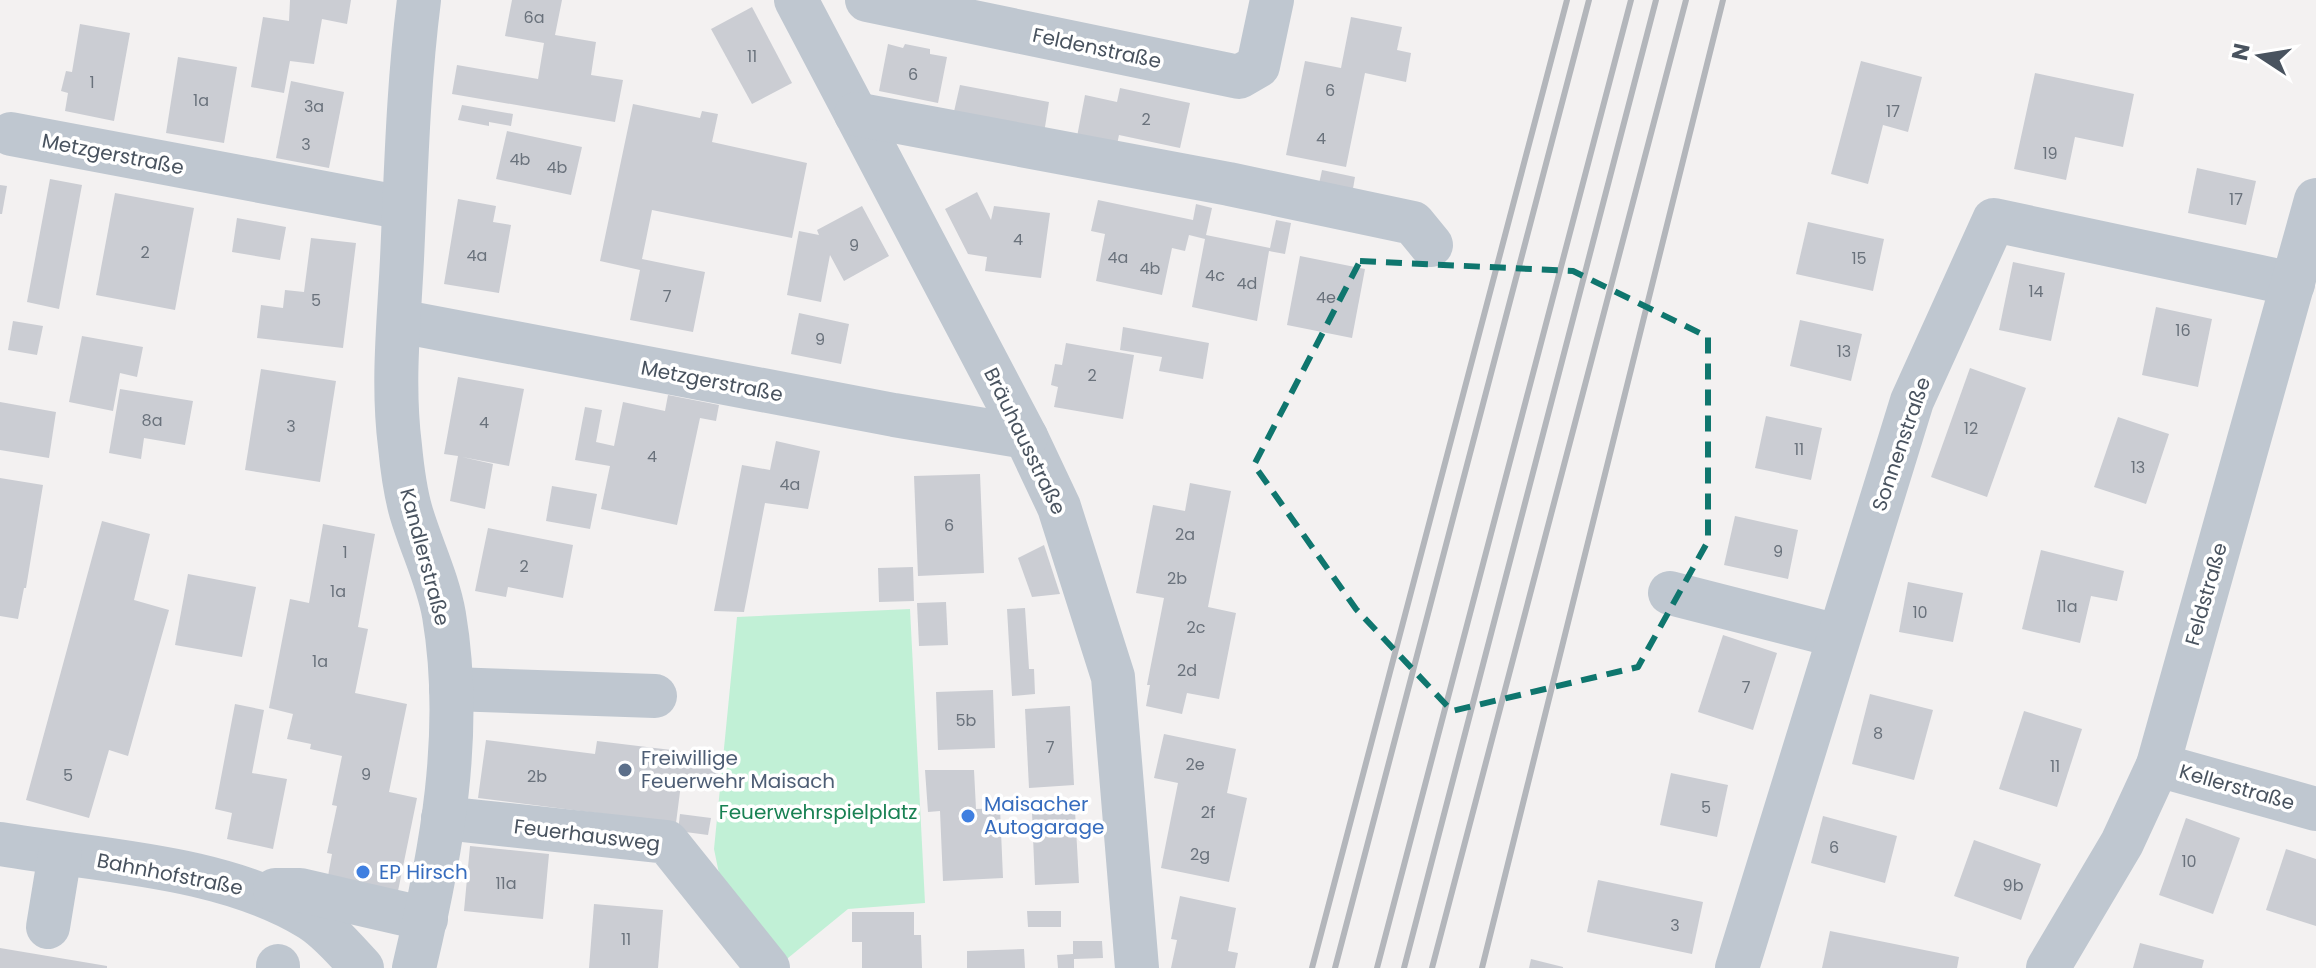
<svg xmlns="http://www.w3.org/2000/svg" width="2316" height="968" viewBox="0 0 2316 968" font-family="Poppins,sans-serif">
<rect width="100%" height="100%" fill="#f3f1f1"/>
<path fill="#c1f0d6" d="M910,609l15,294 -77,6 -71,58 -52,-64 -11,-54 23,-232z"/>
<g fill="#cbcdd3">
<path d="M290,0h61l-4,24 -25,-5 -8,45 -24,-3 -6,32 -33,-6 12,-70 26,4z"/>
<path d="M512,0h50l-7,35 41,7 -5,33 32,5 -8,42 -163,-28 5,-29 81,14 6,-36 -39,-7z"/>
<path d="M752,7l40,76 -40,21 -41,-75z"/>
<path d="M1351,17l51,10 -5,23 14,3 -5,29 -41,-9 -19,94 -60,-12 19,-94 36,7z"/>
<path d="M80,24l50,9 -16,88 -49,-10 3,-18 -7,-2 5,-20 6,1z"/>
<path d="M888,44l15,4 2,-4 25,5v5l17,3 -9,46 -59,-12z"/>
<path d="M178,57l59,10 -13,76 -58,-10z"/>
<path d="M1861,61l61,16 -14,55 -25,-7 -15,59 -37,-10z"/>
<path d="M2035,73l99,21 -11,53 -48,-10 -9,43 -52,-11z"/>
<path d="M291,81l53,11 -15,76 -53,-10z"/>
<path d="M960,85l89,17 -5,31 -91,-17z"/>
<path d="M1120,88l70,15 -10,45 -61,-13 -3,14 -40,-7 9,-47 32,7z"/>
<path d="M633,104l67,14 2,-7 16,3 -6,28 95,21 -15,75 -140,-28 -10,49 63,13 -12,60 -63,-12 10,-50 -40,-9z"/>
<path d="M462,105l51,9 -2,12 -22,-4v4l-31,-6z"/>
<path d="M507,131l75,16 -11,48 -75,-16z"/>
<path d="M2197,168l59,13 -10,44 -58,-12z"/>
<path d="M1322,170l33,7 -4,23 -34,-7z"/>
<path d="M50,179l32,6 -23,124 -32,-7z"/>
<path d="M0,185l7,1 -5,28h-2z"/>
<path d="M977,192l14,28 3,-14 56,7 -9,65 -56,-7 2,-14 -19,-3 -23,-45z"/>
<path d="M115,193l79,15 -19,102 -79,-15z"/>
<path d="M458,199l38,7 -3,16 18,3 -12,68 -55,-9z"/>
<path d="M1098,200l95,20 3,-16 16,4 -6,27 64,13 6,-28 15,3 -6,31 -16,-3 -12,70 -65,-14 13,-68 -16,-4 -4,16 -13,-3 -10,47 -66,-14 9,-47 -14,-3z"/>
<path d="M862,206l27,50 -45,25 -14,-26 -9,47 -34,-7 12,-64 20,4 -2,-5z"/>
<path d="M237,218l49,9 -6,33 -48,-8z"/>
<path d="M1808,222l76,17 -11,52 -77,-17z"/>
<path d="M311,238l45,5 -13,105 -86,-10 4,-33 22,3 2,-18 19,2z"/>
<path d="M1300,256l65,13 -13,69 -65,-13z"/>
<path d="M2013,262l52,11 -14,68 -52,-11z"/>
<path d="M2156,307l56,12 -14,68 -56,-12z"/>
<path d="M799,313l50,11 -8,40 -50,-10z"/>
<path d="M1800,320l62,14 -11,47 -61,-15z"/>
<path d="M13,321l30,5 -6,29 -29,-5z"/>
<path d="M1123,327l86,16 -6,36 -44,-8 3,-14 -42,-7z"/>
<path d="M82,336l61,11 -6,30 -17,-4 -7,38 -44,-9z"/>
<path d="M1066,343l68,12 -11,64 -69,-12 4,-20 -7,-2 4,-21 7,1z"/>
<path d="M1970,368l56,20 -39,109 -56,-20z"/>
<path d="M261,369l75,12 -16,101 -75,-12z"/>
<path d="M458,377l66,12 -15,77 -47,-9 31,7 -8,45 -35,-8 8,-45 -14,-2z"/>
<path d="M120,389l73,12 -8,44 -41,-7 -3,21 -32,-6z"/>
<path d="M668,395l51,10 -3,16 -16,-3 -23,107 -76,-16 9,-43 -35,-6 10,-53 17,3 -6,32 18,4 9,-44 42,9z"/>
<path d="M0,402l56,10 -7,46 -49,-8z"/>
<path d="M1766,416l56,12 -11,52 -56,-12z"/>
<path d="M2118,417l51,17 -23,70 -52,-17z"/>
<path d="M776,441l44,10 -12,58 -43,-6 -21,109 -30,-1 28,-146 28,5z"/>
<path d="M980,474l4,99 -66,3 -4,-100z"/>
<path d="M0,478l43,7 -17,103h-2l-6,31 -18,-3z"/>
<path d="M1190,483l41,8 -23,116 28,6 -17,86 -32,-6 -5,21 -36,-8 4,-21h-3l17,-87 -28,-5 17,-88 32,6z"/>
<path d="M552,486l45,8 -7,35 -44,-8z"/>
<path d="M1735,516l63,14 -10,49 -64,-14z"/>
<path d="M102,521l48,13 -16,66 35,10 -41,146 -19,-6 -20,68 -63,-18z"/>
<path d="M323,524l52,10 -17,93 10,2 -13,64 52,11 -18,88 28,6 -19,93 -70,-15 4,-22 -5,-1 10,-47 -5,-1 10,-49 -32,-7 1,-5 -24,-5 6,-25 -24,-6 21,-109 19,4z"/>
<path d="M488,528l85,17 -10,53 -55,-11 -2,10 -31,-6z"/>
<path d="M1044,545l16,49 -28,3 -14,-39z"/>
<path d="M2041,550l83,21 -7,30 -26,-5 -11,47 -58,-14z"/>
<path d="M913,567l1,34 -35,1 -1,-34z"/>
<path d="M188,574l68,13 -14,70 -67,-12z"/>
<path d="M1908,582l55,11 -10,49 -54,-10z"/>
<path d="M946,602l2,43 -29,1 -2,-43z"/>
<path d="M1025,608l4,61h5l1,25 -23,2 -5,-87z"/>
<path d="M1723,635l54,18 -24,77 -55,-18z"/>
<path d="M993,690l2,58 -57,2 -2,-58z"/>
<path d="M1870,694l63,16 -19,70 -62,-16z"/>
<path d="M235,704l29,6 -12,63 35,6 -14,70 -46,-10 5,-26 -17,-4z"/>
<path d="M1070,706l4,79 -45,3 -4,-79z"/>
<path d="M2024,711l58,18 -25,78 -58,-18z"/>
<path d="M1164,734l72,15 -9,44 20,5 -18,84 -68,-14 17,-85 -24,-5z"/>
<path d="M486,740l109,14 2,-13 124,15 -5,33 -35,-5 -5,39 -198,-25z"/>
<path d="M925,770h49l2,39 24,-1 3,70 -60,3 -3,-70 -12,1z"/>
<path d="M1671,773l57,12 -11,52 -57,-12z"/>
<path d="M1075,810l4,73 -44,2 -3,-73z"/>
<path d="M680,814l31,4 -3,17 -30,-4z"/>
<path d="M1823,816l74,20 -12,47 -74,-20z"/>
<path d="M2186,818l54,20 -27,76 -54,-19z"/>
<path d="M1974,840l67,24 -20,56 -67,-24z"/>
<path d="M470,846l79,8 -6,65 -79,-8z"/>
<path d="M2286,849l30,10v67l-50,-16z"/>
<path d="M1598,880l105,22 -11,52 -105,-22z"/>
<path d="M1180,896l56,12 -8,43 10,2 -3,15h-64l6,-28 -6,-1z"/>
<path d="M594,904l69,6 -5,58h-69z"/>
<path d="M1027,911h34v16h-33z"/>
<path d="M852,912h62v23h7l1,33h-60v-26h-10z"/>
<path d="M1830,931l129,26 -2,11h-135z"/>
<path d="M1073,941h29l1,17 -29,1v9h-16l-1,-13 16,-1z"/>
<path d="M2140,943l64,17 -2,8h-69z"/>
<path d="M0,948l107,18v2h-107z"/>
<path d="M1024,949l1,19h-58v-17z"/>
<path d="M1531,959l32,8v1h-34z"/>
</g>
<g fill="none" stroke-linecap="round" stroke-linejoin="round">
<g stroke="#bfc7d0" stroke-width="44">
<path d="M796,0l230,437 33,70 54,170 24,291"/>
<path d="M867,0l372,77 19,-11 14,-66"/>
<path d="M856,114l373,70 184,39 18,22"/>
<path d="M11,134l393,74"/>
<path d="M399,321l495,94 132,22"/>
<path d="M1670,593l168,43"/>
<path d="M451,689l204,7"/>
<path d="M2158,765l158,44"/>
<path d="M443,818l224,24 101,126"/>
<path d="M0,844c99,17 222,21 309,74 19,11 38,34 53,50"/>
<path d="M275,890h25l126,29"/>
<path d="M48,927l12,-73"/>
<path d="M278,968v-2"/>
<path d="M414,968c27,-114 50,-235 30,-353 -6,-35 -23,-69 -33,-103 -6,-21 -9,-45 -11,-66 -8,-62 -1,-125 2,-187 4,-86 6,-173 17,-259"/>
<path d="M1737,968l175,-567 82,-181 299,64"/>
<path d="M2048,968l74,-125 36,-78 158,-565"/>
</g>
<g stroke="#b3b6bb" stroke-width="6">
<path d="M1312,968l255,-968"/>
<path d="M1335,968l254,-968"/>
<path d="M1377,968l254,-968"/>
<path d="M1404,968l252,-968"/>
<path d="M1432,968l254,-968"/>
<path d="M1482,968l241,-968"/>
</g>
</g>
<path fill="none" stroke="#0f766e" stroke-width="6" stroke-dasharray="16 10" stroke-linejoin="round" d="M1360,261l213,10 135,66v204l-70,126 -186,44 -96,-102 -102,-144z"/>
<circle fill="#5c6f8a" stroke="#fff" stroke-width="3" cx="625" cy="770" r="8"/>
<g fill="#3f7fe0" stroke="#fff" stroke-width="3">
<circle cx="968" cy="816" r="8"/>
<circle cx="363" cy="872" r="8"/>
</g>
<g text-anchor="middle" stroke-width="7" stroke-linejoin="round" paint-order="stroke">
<g font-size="16" fill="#6a727c">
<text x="534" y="23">6a</text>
<text x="752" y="62">11</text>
<text x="913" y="80">6</text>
<text x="92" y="88">1</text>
<text x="1330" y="96">6</text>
<text x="201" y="106">1a</text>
<text x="314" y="112">3a</text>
<text x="1893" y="117">17</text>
<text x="1146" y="125">2</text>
<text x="1321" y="144">4</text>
<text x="306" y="150">3</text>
<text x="2050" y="159">19</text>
<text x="520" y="165">4b</text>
<text x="557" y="173">4b</text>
<text x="2236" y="205">17</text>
<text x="1018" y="245">4</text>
<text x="854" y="251">9</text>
<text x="145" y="258">2</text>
<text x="477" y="261">4a</text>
<text x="1118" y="263">4a</text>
<text x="1859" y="264">15</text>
<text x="1150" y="274">4b</text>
<text x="1215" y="281">4c</text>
<text x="1247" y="289">4d</text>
<text x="2036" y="297">14</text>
<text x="667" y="302">7</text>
<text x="1326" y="303">4e</text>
<text x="316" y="306">5</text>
<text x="2183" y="336">16</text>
<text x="820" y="345">9</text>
<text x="1844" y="357">13</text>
<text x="1092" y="381">2</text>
<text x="152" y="426">8a</text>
<text x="484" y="428">4</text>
<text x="291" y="432">3</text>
<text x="1971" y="434">12</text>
<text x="1799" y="455">11</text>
<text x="652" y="462">4</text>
<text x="2138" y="473">13</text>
<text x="790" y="490">4a</text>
<text x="949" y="531">6</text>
<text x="1185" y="540">2a</text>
<text x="1778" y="557">9</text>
<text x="345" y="558">1</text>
<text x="524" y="572">2</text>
<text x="1177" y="584">2b</text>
<text x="338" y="597">1a</text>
<text x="2067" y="612">11a</text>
<text x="1920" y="618">10</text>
<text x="1196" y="633">2c</text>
<text x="320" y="667">1a</text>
<text x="1187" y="676">2d</text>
<text x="1746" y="693">7</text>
<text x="966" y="726">5b</text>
<text x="1878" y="739">8</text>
<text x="1050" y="753">7</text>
<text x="1195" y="770">2e</text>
<text x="2055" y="772">11</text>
<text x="366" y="780">9</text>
<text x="68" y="781">5</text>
<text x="537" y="782">2b</text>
<text x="1706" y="813">5</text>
<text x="1208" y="818">2f</text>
<text x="1834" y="853">6</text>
<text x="1200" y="860">2g</text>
<text x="2189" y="867">10</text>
<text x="506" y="889">11a</text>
<text x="2013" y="891">9b</text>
<text x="1675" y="931">3</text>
<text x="626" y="945">11</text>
</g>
<g font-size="20" fill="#49535f" stroke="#fff">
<text transform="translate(1097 48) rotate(12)" y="7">Feldenstraße</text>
<text transform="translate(113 154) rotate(11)" y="7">Metzgerstraße</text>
<text transform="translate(712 381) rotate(11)" y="7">Metzgerstraße</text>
<text transform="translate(1025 441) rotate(64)" y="7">Bräuhausstraße</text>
<text transform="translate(1901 444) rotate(-71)" y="7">Sonnenstraße</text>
<text transform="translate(425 557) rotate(75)" y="7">Kandlerstraße</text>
<text transform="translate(2206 594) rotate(-74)" y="7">Feldstraße</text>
<text transform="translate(2237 787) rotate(16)" y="7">Kellerstraße</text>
<text transform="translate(587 835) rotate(7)" y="7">Feuerhausweg</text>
<text transform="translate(170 874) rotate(11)" y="7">Bahnhofstraße</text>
</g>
<g font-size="20" fill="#4e5e75" stroke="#fff" text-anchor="start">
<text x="641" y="765">Freiwillige<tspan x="641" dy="23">Feuerwehr Maisach</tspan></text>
</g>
<g font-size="20" fill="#366cbe" stroke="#fff" text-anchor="start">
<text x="984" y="811">Maisacher<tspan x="984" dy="23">Autogarage</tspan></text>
<text x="379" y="879">EP Hirsch</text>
</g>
<g font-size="20" fill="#188153" stroke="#fff">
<text x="818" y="819">Feuerwehrspielplatz</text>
</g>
</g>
<g transform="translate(2260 56) rotate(282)" stroke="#ffffff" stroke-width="6" paint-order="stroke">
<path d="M0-6L14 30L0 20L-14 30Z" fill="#49535f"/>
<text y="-12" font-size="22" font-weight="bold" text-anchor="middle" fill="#49535f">N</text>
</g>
</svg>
